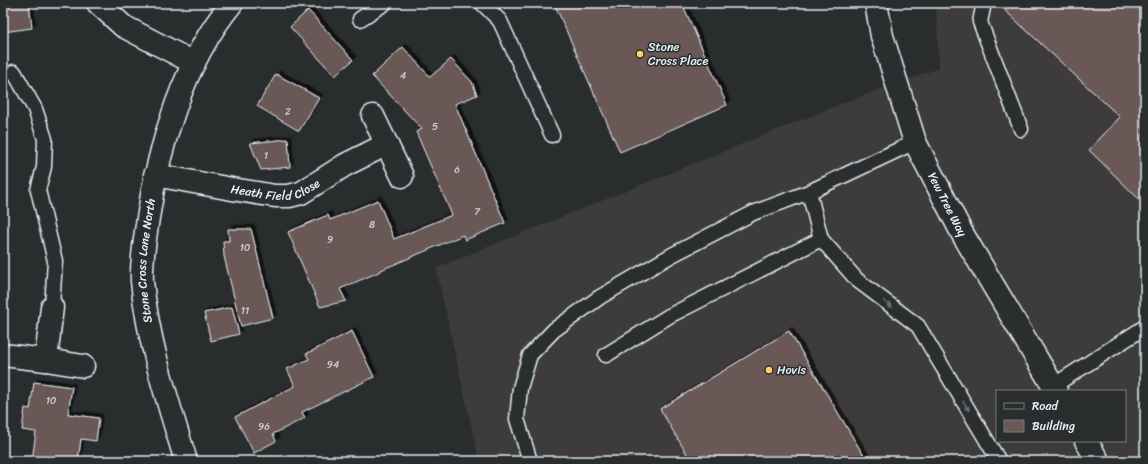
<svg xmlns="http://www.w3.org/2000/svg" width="1148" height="464" viewBox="0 0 1148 464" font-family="Sriracha,sans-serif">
<defs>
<filter id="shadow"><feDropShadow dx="3.5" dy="-3.5" stdDeviation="0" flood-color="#0009"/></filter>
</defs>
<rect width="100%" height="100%" fill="#2a2d2e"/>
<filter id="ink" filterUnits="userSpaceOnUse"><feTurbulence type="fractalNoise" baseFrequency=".025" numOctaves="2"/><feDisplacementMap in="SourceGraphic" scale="8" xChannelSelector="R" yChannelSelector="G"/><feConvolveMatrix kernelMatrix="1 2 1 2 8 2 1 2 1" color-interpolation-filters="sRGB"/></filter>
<g filter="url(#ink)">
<path fill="#3e3a3a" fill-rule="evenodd" d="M936,3h209v458h-666l-43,-193 412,-167 91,-33zM997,391h128v50h-128z"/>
<g fill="#6b5957" stroke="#e8f1f8" filter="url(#shadow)">
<path d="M3,3h26l3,25 -29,4z"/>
<path d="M554,3h128l45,102 -107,47z"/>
<path d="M997,3h148v202l-56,-55 31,-33z"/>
<path d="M308,10l45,50 -18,16 -45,-49z"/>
<path d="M403,47l27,30 21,-18 21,23 5,13 -22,9 50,119 -40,17 -2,-5 -82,35v1l-41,18 6,12 -26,6 -32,-75 40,-17 2,5 48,-20 16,39 58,-24 -36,-83 6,-3 -50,-53z"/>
<path d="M276,74l43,24 -20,33 -42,-25z"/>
<path d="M288,139l2,28 -29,3 -11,-27z"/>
<path d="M228,229h23l22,89 -32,8 -17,-70 -1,-15h6z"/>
<path d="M232,307l7,27 -28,7 -7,-28z"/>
<path d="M352,331l22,46 -72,35 3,6 -32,16 3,7 -22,12 -19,-36 60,-31 -8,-17 22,-10 -3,-5z"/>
<path d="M789,331l78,130h-176l-31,-52z"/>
<path d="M34,382l38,5 -4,27 31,4 -3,23 -15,-2 -3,22h-46l4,-29 -14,-2 3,-22 5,1z"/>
</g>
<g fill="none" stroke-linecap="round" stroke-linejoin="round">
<g stroke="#e8f1f8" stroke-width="17">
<g id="service">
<path d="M482,3l18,18 52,114"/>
<path d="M984,3l-4,19 41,107"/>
<path d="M360,19l25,-16"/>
<path d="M14,72l21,37 10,30 -1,28 -6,23 17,71 -3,46"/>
<path d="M809,192l12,47 36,41 61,46 81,135"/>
<path d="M606,355l63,-39 152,-77"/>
<path d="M1053,386l92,-59"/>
<path d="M530,461l-13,-42 3,-31 10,-33 24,-25 46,-33 72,-42 81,-42 56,-21 106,-50"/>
</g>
</g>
<g stroke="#e8f1f8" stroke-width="25">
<g id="minor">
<path d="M98,3l25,23 71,37"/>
<path id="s1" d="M876,3l6,33 33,106 47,91 94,158"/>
<path d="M373,116l29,60"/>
<path id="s2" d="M155,175l77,14 43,7h14l12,-3 44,-28 42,-21"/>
<path d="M3,355l43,5 6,-53"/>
<path d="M46,360l37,6"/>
<path d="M1086,441l12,20"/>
</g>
</g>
<g stroke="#e8f1f8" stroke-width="25">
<g id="tertiary">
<path id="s3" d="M186,461c-18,-59 -38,-118 -44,-180 -1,-20 3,-42 6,-63 11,-73 36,-157 84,-215"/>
</g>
</g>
<use href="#service" stroke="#2a2d2e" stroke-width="14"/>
<use href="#minor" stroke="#2a2d2e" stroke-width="22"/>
<use href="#tertiary" stroke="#2a2d2e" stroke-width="22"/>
</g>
<defs><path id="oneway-solid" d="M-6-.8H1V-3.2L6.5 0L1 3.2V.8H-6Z"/></defs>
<g fill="#6c7275">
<use href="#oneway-solid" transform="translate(888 304) rotate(37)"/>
<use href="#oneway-solid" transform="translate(966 406) rotate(59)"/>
</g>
</g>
<g fill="#ffd166" stroke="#2a2d2e" stroke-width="1.5">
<circle cx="640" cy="54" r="4"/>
<circle cx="769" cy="370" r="4"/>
</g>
<g text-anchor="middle" stroke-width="3" stroke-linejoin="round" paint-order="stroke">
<g font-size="10" fill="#c9cbd0">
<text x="403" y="79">4</text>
<text x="288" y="115">2</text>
<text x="435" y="130">5</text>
<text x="266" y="159">1</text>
<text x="457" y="173">6</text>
<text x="477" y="215">7</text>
<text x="372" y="228">8</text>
<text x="330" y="243">9</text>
<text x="245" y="251">10</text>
<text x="245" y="314">11</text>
<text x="333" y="368">94</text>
<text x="51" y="404">10</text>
<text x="264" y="430">96</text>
</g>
<g font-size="12" fill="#e8f1f8" stroke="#2a2d2e" text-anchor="start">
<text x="648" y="51">Stone<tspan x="648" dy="14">Cross Place</tspan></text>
<text x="777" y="374">Hovis</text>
</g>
<g font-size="12" fill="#e8f1f8" stroke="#2a2d2e">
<text dy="4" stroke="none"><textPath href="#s2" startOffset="123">Heath Field Close</textPath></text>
<text dy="4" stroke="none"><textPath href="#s1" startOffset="215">Yew Tree Way</textPath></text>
<text dy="4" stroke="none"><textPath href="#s3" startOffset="206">Stone Cross Lane North</textPath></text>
</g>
</g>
<rect width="1148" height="464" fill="none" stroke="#2a2d2e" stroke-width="16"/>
<rect x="8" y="8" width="1132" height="448" fill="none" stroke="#e8f1f8" stroke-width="1.5" filter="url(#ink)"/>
<rect x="996" y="390" width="130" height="52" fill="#2a2d2e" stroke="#767b7f"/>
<rect x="1004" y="403" width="20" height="6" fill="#2a2d2e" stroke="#767b7f"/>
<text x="1032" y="410" font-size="12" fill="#e8f1f8">Road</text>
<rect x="1004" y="420" width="20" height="12" fill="#6b5957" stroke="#767b7f"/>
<text x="1032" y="430" font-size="12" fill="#e8f1f8">Building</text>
</svg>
